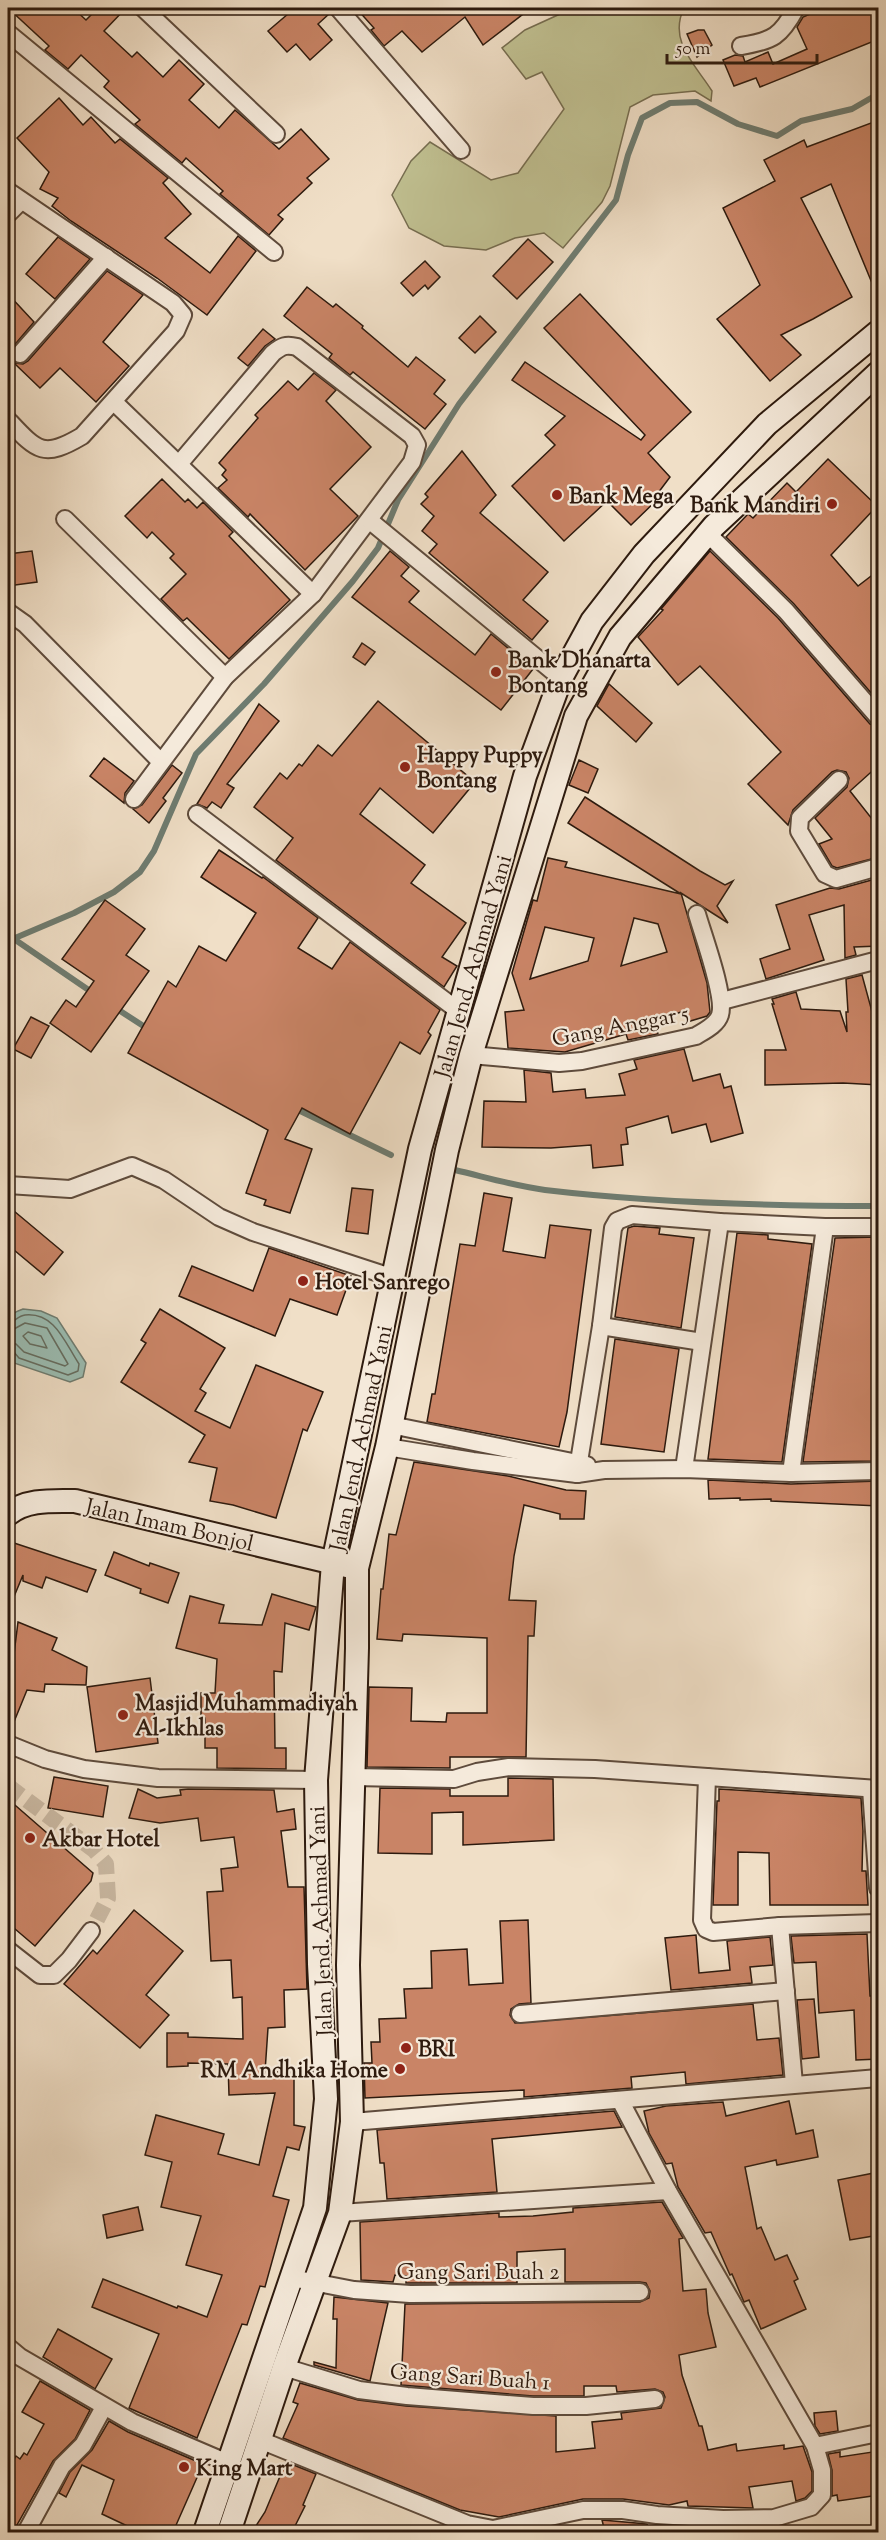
<svg xmlns="http://www.w3.org/2000/svg" width="886" height="2540" viewBox="0 0 886 2540" font-family="'Sorts Mill Goudy',serif">
<rect width="100%" height="100%" fill="#f0dfc7"/>
<filter id="stains"><feTurbulence type="fractalNoise" baseFrequency=".00333" numOctaves="4"/><feColorMatrix values="0 0 0 0 .2 0 0 0 0 .09 0 0 0 0 .02 0 0 0 .5 -.17"/></filter>
<radialGradient id="worn" r=".72"><stop offset=".6" stop-color="#630" stop-opacity="0"/><stop offset="1" stop-color="#630" stop-opacity=".3"/></radialGradient>
<path fill="#c0c091" stroke="#766d50" stroke-width="1.5" d="M566,8h118c-16,33 11,56 28,83l-1,10 -16,-10 -42,4 -23,12 -20,79 -8,16 -39,46 -19,-15 -29,5 -29,12 -42,-4 -35,-18 -17,-33 19,-34 19,-19 61,38 27,-7 46,-64 -22,-37 -16,7 -24,-31 23,-18 35,-16z"/>
<path fill="#9abdb3" stroke="#6e7c71" stroke-width="1.5" d="M23,1309l18,2 16,7 29,45 -3,14 -13,5 -56,-19c-6,-10 -12,-37 -4,-47 4,-4 8,-5 13,-7z"/>
<g fill="none" stroke-linecap="round" stroke-linejoin="round">
<g stroke="#646c60" stroke-width="1.5">
<path d="M8,1323c6,-1 10,-7 17,-8 30,-3 40,28 54,49l-1,7 -10,4 -49,-17 -6,-7 -5,-2"/>
<path d="M8,1330l6,-1 11,-6 22,5 21,36 -3,2 -41,-14 -8,-8 -8,-2"/>
<path d="M28,1332l13,4 6,12 -17,-4 -7,-8z"/>
</g>
<g stroke="#6e7c71" stroke-width="6">
<path d="M14,939l79,54"/>
<path d="M8,941l66,-28 40,-21 26,-20 14,-21 42,-97 68,-70 89,-103 25,-33 20,-48 61,-96 157,-204 12,-45 14,-37 28,-15 27,-1 41,22 39,12 24,-15 51,-12 26,-15"/>
<path d="M114,1007l34,22"/>
<path d="M294,1108l97,47"/>
<path d="M455,1170c30,7 60,16 90,20 110,13 222,16 333,16"/>
</g>
</g>
<g fill="#c98466" stroke="#2d1a0e" stroke-width="1.5" fill-rule="evenodd">
<path d="M8,8h65l13,12 12,-12h28l-22,23 28,26 5,-5 26,25 16,-17 25,24 -15,16 30,28 16,-18 44,39 22,-20 28,30 -22,19 5,5 -34,32 5,4 -14,16 -49,-41 3,-3 -37,-33 -4,5 -47,-39 5,-4 -36,-33 5,-6 -28,-26 -13,14 -23,-19 4,-4z"/>
<path d="M295,8h33l1,6 -11,10 14,16 -22,20 -14,-16 -9,8 -19,-21z"/>
<path d="M356,8h175l-48,37 -18,-28 -43,35 -20,-21 -18,15 -13,-16 3,-2z"/>
<path d="M824,8h55v31l-119,48 -4,-9 -22,8 -11,-26 12,-5 8,1 2,6 23,-10 5,12 34,-15 -10,-22 6,-10z"/>
<path d="M698,30h6l8,15 -15,12 -10,-23z"/>
<path d="M59,98l24,27 8,-8 24,26 5,-4 48,39 -5,5 28,31 -26,24 45,35 28,-37 18,15 -49,64 -50,-37 -86,-57 -19,-15 6,-8 -18,-9 9,-17 -32,-34z"/>
<path d="M879,120v180l-48,-116 -30,14 51,99 -39,22 -32,16 20,20 -31,26 -53,-62 43,-34 -37,-77 52,-27 -11,-21 40,-20 3,7z"/>
<path d="M58,237l32,22 -35,40 -29,-25z"/>
<path d="M528,239l25,23 -36,37 -24,-23z"/>
<path d="M425,261l15,16 -12,12 -3,-4 -12,11 -12,-13z"/>
<path d="M107,271l36,24 -40,47 26,24 -33,36 -36,-34 -20,20 -26,-25 9,1 5,-3z"/>
<path d="M307,287l26,20 3,-3 27,22 -1,2 46,39 8,-10 29,23 -11,14 12,10 -21,25 -72,-57 -3,3 -21,-17 3,-4 -48,-38z"/>
<path d="M8,294l26,28 -22,26 -2,4 2,8 -4,-4z"/>
<path d="M580,294l111,118 -43,41 22,24 -12,16 3,3 -30,29 -24,-24 -43,40 -52,-55 43,-41 -10,-10 20,-19 -53,-36 13,-18 116,78 4,-5 -101,-107z"/>
<path d="M480,316l16,16 -21,21 -16,-15z"/>
<path d="M263,329l12,10 -10,7 -17,20 -10,-8z"/>
<path d="M314,373l22,17 -10,11 45,46 -41,42 28,27 -53,54 -55,-56 -2,3 -30,-29 9,-8 -5,-5 4,-5 -7,-7 39,-45 -3,-3 33,-34 10,9z"/>
<path d="M462,451l34,44 -16,18 68,59 -25,28 25,21 -16,19 -103,-87 8,-9 -15,-13 12,-15 -13,-12 7,-7 -3,-3z"/>
<path d="M828,459l49,47 -46,49 27,31 21,-16v132l-85,-98 -68,-67 22,-23 5,4 34,-35 9,9z"/>
<path d="M162,479l23,23 3,-3 9,9 6,-6 30,30 -4,4 61,64 -61,59 -42,-41 -4,3 -22,-22 25,-25 -16,-16 4,-4 -22,-22 -5,6 -22,-22z"/>
<path d="M32,551l5,31 -29,4v-32z"/>
<path d="M390,551l19,16 -8,9 18,15 -10,11 66,53 16,-21 42,35 -32,41 -149,-113z"/>
<path d="M710,551l68,67 92,106 9,3v38l-29,26 22,28 7,-2v40l-42,11 -5,-2 -13,-22 13,-5 -17,-21 32,-31 2,-9 -3,-6 -9,-2 -5,2 -39,38 -5,15 -40,-41 33,-32 -81,-86 -22,19 -40,-48 25,-27 -2,-1z"/>
<path d="M362,643l13,9 -10,13 -12,-8z"/>
<path d="M609,684l43,39 -16,19 -39,-36z"/>
<path d="M378,701l97,81 -42,51 -53,-45 -20,26 65,51 -14,18 55,40 -24,34 15,9 -13,21 -168,-127 17,-22 -39,-31 26,-34 7,6 12,-15 3,2 16,-21 14,11z"/>
<path d="M259,704l20,17 -52,63 7,4 -13,20 -9,-6 -5,6 -10,-4z"/>
<path d="M104,758l30,23 -9,12 -1,10 -34,-27z"/>
<path d="M579,760l19,9 -10,24 -19,-8z"/>
<path d="M172,765l10,8 -19,25 3,3 -17,22 -16,-14 9,-4z"/>
<path d="M585,797l115,74 25,14 8,-4 -16,25 11,17 -47,-30 26,90 3,29 -3,4 -20,6 -3,-11 -30,10 4,13 -30,6 -2,-6 -61,18 -57,-4 -3,-36 19,-2 -12,-37 21,-73 4,1 11,-43 19,4 -2,5 116,27 -113,-71zM634,918l24,6 9,28 -46,14zM545,927l49,11 -6,23 -58,18z"/>
<path d="M219,850l43,28 1,-1 55,41 -20,30 34,21 18,-27 90,68 -12,22 3,3 -11,19 -20,-12 -50,92 -48,-26 -17,31 27,10 -22,64 -26,-8 2,-5 -20,-7 22,-63 -140,-77 40,-72 8,6 23,-41 27,15 30,-48 -55,-36z"/>
<path d="M879,878v68l-25,1 2,8 -11,3 -1,-53 -35,10 15,45 -58,19 -6,-20 30,-10 -14,-44 54,-17 9,1z"/>
<path d="M105,900l40,29 -19,26 23,16 -58,81 -41,-29 16,-23 10,7 18,-26 -32,-22z"/>
<path d="M862,975l12,44 5,1v65l-36,-2 -78,2v-35h21l-14,-46h2l-2,-5 24,-7 5,17 39,2 7,21 -1,-20h2l-2,-33z"/>
<path d="M31,1017l18,9 -18,32 -18,-9z"/>
<path d="M684,1049l9,32 27,-7 4,14 7,-2 12,47 -32,9 -5,-18 -34,9 -4,-17 -42,12 2,16 -7,1 2,20 -30,3 -2,-23 -40,3 -69,-1 2,-46 42,1 -2,-32 27,3 2,19 32,-3 1,9 39,-3 -6,-21 18,-5 -3,-9z"/>
<path d="M352,1188l21,2 -5,44 -22,-3z"/>
<path d="M484,1193l28,5 -9,53 42,7 5,-33 41,5 -24,182 -8,35 -132,-25 5,-28h3l25,-150 15,2z"/>
<path d="M8,1206l55,46 -19,23 -36,-30z"/>
<path d="M634,1226l26,2 -1,6 35,4 -13,90 -66,-11 13,-89z"/>
<path d="M737,1233l31,2v4l44,5 -30,218 -74,-3z"/>
<path d="M879,1237v224l-76,1 32,-224z"/>
<path d="M269,1248l82,28 -14,39 -47,-16 -15,37 -96,-40 13,-30 61,25z"/>
<path d="M160,1309l65,39 -25,41 6,4 -11,18 35,17 26,-63 67,27 -16,39 -4,-2 -27,89 -43,-13 -23,-4 7,-33 -28,-6 16,-27 -84,-53 25,-39 -5,-3z"/>
<path d="M615,1339l64,10 -15,103 -63,-8z"/>
<path d="M414,1462l94,14 58,14 20,1 -2,28h-24v-5l-36,-9 -10,51 -5,44 27,1 -2,35h-6l-2,121h-76v11l-83,-1 2,-80 43,1 -1,33 35,1 1,-9h40v-75l-84,-4 -1,7 -25,-2 4,-50h2l6,-55 7,1z"/>
<path d="M708,1480l83,4 88,-3v25l-108,-5v-2l-31,1v-2l-31,1z"/>
<path d="M8,1541l88,29 -9,22 -41,-15 -4,11 -19,-7v-6l-15,36z"/>
<path d="M114,1552l35,14 1,-3 29,10 -11,30 -28,-10 1,-4 -36,-14z"/>
<path d="M272,1594l44,13 -7,23 -24,-7 -3,49 -8,-1 1,77h11v21l-69,-1v-20h-12v-30h-4v-25h14l2,-34 -41,-11 14,-52 34,9 -5,18 43,2z"/>
<path d="M18,1622l39,16 -5,12 35,17 -1,18 -41,-1 -1,8 -17,-2 -18,44 -1,-32z"/>
<path d="M150,1678l8,65 -62,9 -9,-65z"/>
<path d="M54,1777l54,9 -5,31 -55,-9z"/>
<path d="M508,1778l45,1 1,61 -91,5v-33l-31,1v41l-54,-1 2,-65 70,1v7h58z"/>
<path d="M138,1789l19,9 24,-3 -1,-5 8,-1 86,1 3,22 17,-3 2,20 -15,2 7,56h16l3,102 -23,1 1,37 -17,1 -3,44h29v53l11,2 -6,23 -12,-3 -14,49 16,4 -24,87 -5,-1 -13,39 -5,-1 -45,114 -68,-30 30,-74 -67,-27 11,-28 74,29 1,-2 29,11 15,-42 -36,-10 15,-49 -40,-9 11,-45 -27,-7 11,-40 68,19 -6,20 41,11 16,-72 -46,2 -1,-31 -40,-1v3l-21,1v-34h21v4l55,2 -1,-42 -9,1 -2,-38 -20,1 -4,-69 16,-1 -2,-22 17,-2 -4,-30 -33,4 -3,-23 -38,5 -31,-5z"/>
<path d="M719,1789l142,9 2,33 -1,40h4l2,34h-98l-1,-52 -31,-1v53h-25l4,-104h2z"/>
<path d="M8,1799l85,74 -2,8 -56,65 -27,-23z"/>
<path d="M134,1910l49,41 -37,44 23,20 -29,33 -76,-64 29,-34 4,4z"/>
<path d="M528,1920l3,83 -12,1 -8,5 -1,6 5,8 238,-19 4,36 22,-2 4,37 -97,9 -1,-12 -54,5 1,11 -108,9v-7l-159,8 -1,-35h8l-1,-21h9l-1,-23 27,-1 -2,-29 28,-1 -1,-37 36,-2 2,36 34,-2 -3,-62z"/>
<path d="M867,1934l3,62h5l4,63 -23,1 -2,-50 -35,3 -3,-51 -22,1 -3,-27z"/>
<path d="M696,1935l3,38 31,-3 -3,-29 43,-4 3,28 -23,2 2,16 -81,7 -6,-52z"/>
<path d="M814,1999l5,58 -17,2 -5,-59z"/>
<path d="M789,2101l7,33 17,-4 5,27 -41,8 -1,-5 -31,7 12,62 4,-2 14,33 12,-5 11,24 -4,2 12,28 -45,20 -12,-29 -5,2 -12,-28 -2,1 -19,-43 -6,1 -27,-46 -6,-24 -6,1 -17,-31 -5,-22 22,-5 57,-4 3,14z"/>
<path d="M614,2111l8,16 -130,12 5,53 -110,7 -3,-36h-4l-3,-33z"/>
<path d="M879,2172v63l-29,5 -12,-60z"/>
<path d="M662,2202l21,36 -4,1 4,52 23,-2 2,24 8,34 -37,8 3,20 17,51h3l6,24 28,-6 1,7 47,-6v4l19,-3 9,26v19l-7,7 -9,3 -4,-20 -43,6 4,21 -65,-2 -1,-5 -18,4 -46,-6h-40l-84,18 -39,-7 -177,-72 15,-34 -5,-2 7,-19 58,17 48,6 150,10v36l39,-4 -3,-26 30,-3 -1,-6 40,-5 4,-11 -2,-5 -8,-3 -38,3 -1,-6h-32v10h-51l-132,-11 4,-81 235,-2 9,-4 1,-7 -4,-8 -6,-1h-75v-33l-48,3v31h-111v-7l-11,-1 -2,7 -32,-2 -1,-58 139,-9v4l34,-1 40,-4v-4z"/>
<path d="M138,2207l5,23 -36,8 -4,-23z"/>
<path d="M334,2297l54,6 -18,78 -56,-16v-3l22,6 1,-49h-4z"/>
<path d="M58,2329l54,30 -17,30 -52,-32z"/>
<path d="M40,2381l50,29 -15,29 -22,22 -40,71h-5v-62l8,-14 4,3 4,-6 3,2 17,-31 -22,-12z"/>
<path d="M836,2411l2,20 -18,3 -5,-8 -1,-13z"/>
<path d="M109,2421l19,11 75,32 -30,68h-33l-38,-18 12,-34 -32,-15 -16,32 -7,-4 11,-21 22,-22z"/>
<path d="M879,2451v44l-41,6 -1,-6 -5,1v-26l-4,-16 12,-2v5z"/>
<path d="M286,2462l30,12 -13,31 2,1 -13,26h-40l13,-20z"/>
<path d="M602,2520l45,4 3,8h-45z"/>
<path d="M690,2528l30,1 1,3h-31z"/>
</g>
<g fill="none" stroke-linecap="round" stroke-linejoin="round">
<path stroke="#c9b8a2" stroke-width="16" stroke-dasharray="16 8" stroke-linecap="butt" d="M8,1786l86,64 12,14 2,34 -17,33"/>
<g stroke="#5e4b3c" stroke-width="20">
<g id="street">
<path d="M143,8l133,126"/>
<path d="M338,8l123,142"/>
<path d="M8,33l266,219"/>
<path d="M741,46c32,-5 40,-10 55,-38"/>
<path d="M8,191l165,112 10,12 -7,16 -94,105c-39,23 -45,15 -74,-16"/>
<path d="M8,214l13,-13"/>
<path d="M20,354l86,-97"/>
<path d="M114,402l199,192 99,-132 5,-17 -5,-9 -115,-89c-11,-3 -15,-1 -24,6l-94,111"/>
<path d="M65,519l160,158"/>
<path d="M369,520l192,158"/>
<path d="M708,534l78,77 92,106"/>
<path d="M8,612l17,12 136,138"/>
<path d="M839,780l-39,38 -1,13 26,43 11,5 42,-12"/>
<path d="M134,799l91,-122 88,-83"/>
<path d="M197,814l263,198"/>
<path d="M722,1001l156,-41"/>
<path d="M471,1055l88,8 23,-2 114,-25c8,-5 21,-11 24,-21 6,-18 -17,-80 -23,-101"/>
<path d="M8,1185l62,4 62,-23 32,14 55,37 34,15 141,46"/>
<path d="M601,1326l101,16"/>
<path d="M391,1425l196,40"/>
<path d="M387,1447l86,14 104,13 27,-4 80,-1 107,4 87,-2"/>
<path d="M684,1469l36,-247"/>
<path d="M791,1473l34,-246"/>
<path d="M577,1474l24,-148 12,-98 4,-7 15,-6 88,7 105,5h53"/>
<path d="M8,1744l37,15 39,10 74,9 158,2"/>
<path d="M353,1777l101,2 23,-7 32,-5 86,2 283,20"/>
<path d="M707,1777l-5,143 4,9 7,3 67,-6 98,-3"/>
<path d="M871,1789l7,99"/>
<path d="M780,1926l14,158"/>
<path d="M8,1950l32,25h14l15,-15 22,-29"/>
<path d="M520,2014l266,-23"/>
<path d="M352,2122l526,-44"/>
<path d="M340,2213l328,-22"/>
<path d="M292,2278l62,12 56,4 230,-2"/>
<path d="M8,2347l12,10 112,65 96,41"/>
<path d="M284,2367l75,23 48,6 126,10h53l69,-7"/>
<path d="M260,2440l207,84 26,5 90,-19h40l34,5 66,4 51,-1 37,-11 11,-12v-25l-7,-24 -147,-255 -48,-91"/>
<path d="M815,2446l63,-13"/>
<path d="M26,2532l36,-66 21,-21 21,-38"/>
</g>
</g>
<g stroke="#2d1a0e" stroke-width="26">
<g id="secondary">
<path d="M8,1514c19,-15 43,-13 67,-13l272,65"/>
<path d="M205,2532l110,-324 11,-109 -7,-135 -3,-184 17,-217 87,-414 105,-373 36,-98 31,-57 52,-67 123,-130 111,-92"/>
<path d="M229,2532l55,-165 56,-154 12,-91 -4,-157 9,-317v-80l30,-121 60,-297 24,-95 105,-339 44,-79 94,-111 164,-153"/>
</g>
</g>
<use href="#street" stroke="#f5eadb" stroke-width="16"/>
<use href="#secondary" stroke="#f5eadb" stroke-width="22"/>
</g>
<g fill="#8f2418" stroke="#f5eadb" stroke-width="2">
<circle cx="557" cy="495" r="6"/>
<circle cx="832" cy="504" r="6"/>
<circle cx="496" cy="672" r="6"/>
<circle cx="405" cy="767" r="6"/>
<circle cx="303" cy="1281" r="6"/>
<circle cx="123" cy="1715" r="6"/>
<circle cx="30" cy="1838" r="6"/>
<circle cx="406" cy="2048" r="6"/>
<circle cx="400" cy="2069" r="6"/>
<circle cx="184" cy="2467" r="6"/>
</g>
<g text-anchor="middle" stroke-width="4.5" stroke-linejoin="round" paint-order="stroke">
<g font-size="22" font-weight="bold" fill="#2d1a0e" stroke="#f5eadb" text-anchor="start">
<text x="569" y="503">Bank Mega</text>
<text x="820" y="512" text-anchor="end">Bank Mandiri</text>
<text x="508" y="667">Bank Dhanarta<tspan x="508" dy="25">Bontang</tspan></text>
<text x="417" y="762">Happy Puppy<tspan x="417" dy="25">Bontang</tspan></text>
<text x="315" y="1289">Hotel Sanrego</text>
<text x="135" y="1710">Masjid Muhammadiyah<tspan x="135" dy="25">Al-Ikhlas</tspan></text>
<text x="42" y="1846">Akbar Hotel</text>
<text x="418" y="2056">BRI</text>
<text x="388" y="2077" text-anchor="end">RM Andhika Home</text>
<text x="196" y="2475">King Mart</text>
</g>
<g font-size="22" fill="#2d1a0e" stroke="#f5eadb">
<text transform="translate(472 966) rotate(-74)" y="8">Jalan Jend. Achmad Yani</text>
<text transform="translate(620 1025) rotate(-11)" y="8">Gang Anggar 5</text>
<text transform="translate(360 1438) rotate(-78)" y="8">Jalan Jend. Achmad Yani</text>
<text transform="translate(170 1524) rotate(13)" y="8">Jalan Imam Bonjol</text>
<text transform="translate(320 1921) rotate(-92)" y="8">Jalan Jend. Achmad Yani</text>
<text x="478" y="2279">Gang Sari Buah 2</text>
<text transform="translate(470 2376) rotate(4)" y="8">Gang Sari Buah 1</text>
</g>
</g>
<rect width="886" height="2540" fill="none" stroke="#f0dfc7" stroke-width="30"/>
<rect x="9" y="9" width="868" height="2522" fill="none" stroke="#2d1a0e" stroke-width="3"/>
<rect x="15" y="15" width="856" height="2510" fill="none" stroke="#2d1a0e" stroke-width="1.5"/>
<path d="M667 54v9h150v-9" fill="none" stroke="#2d1a0e" stroke-width="3"/>
<text x="676" y="54" font-size="18" fill="#2d1a0e" stroke="#f5eadb" stroke-width="4.5" paint-order="stroke">50 m</text>
<rect width="100%" height="100%" filter="url(#stains)"/>
<rect width="100%" height="100%" fill="url(#worn)"/>
</svg>
